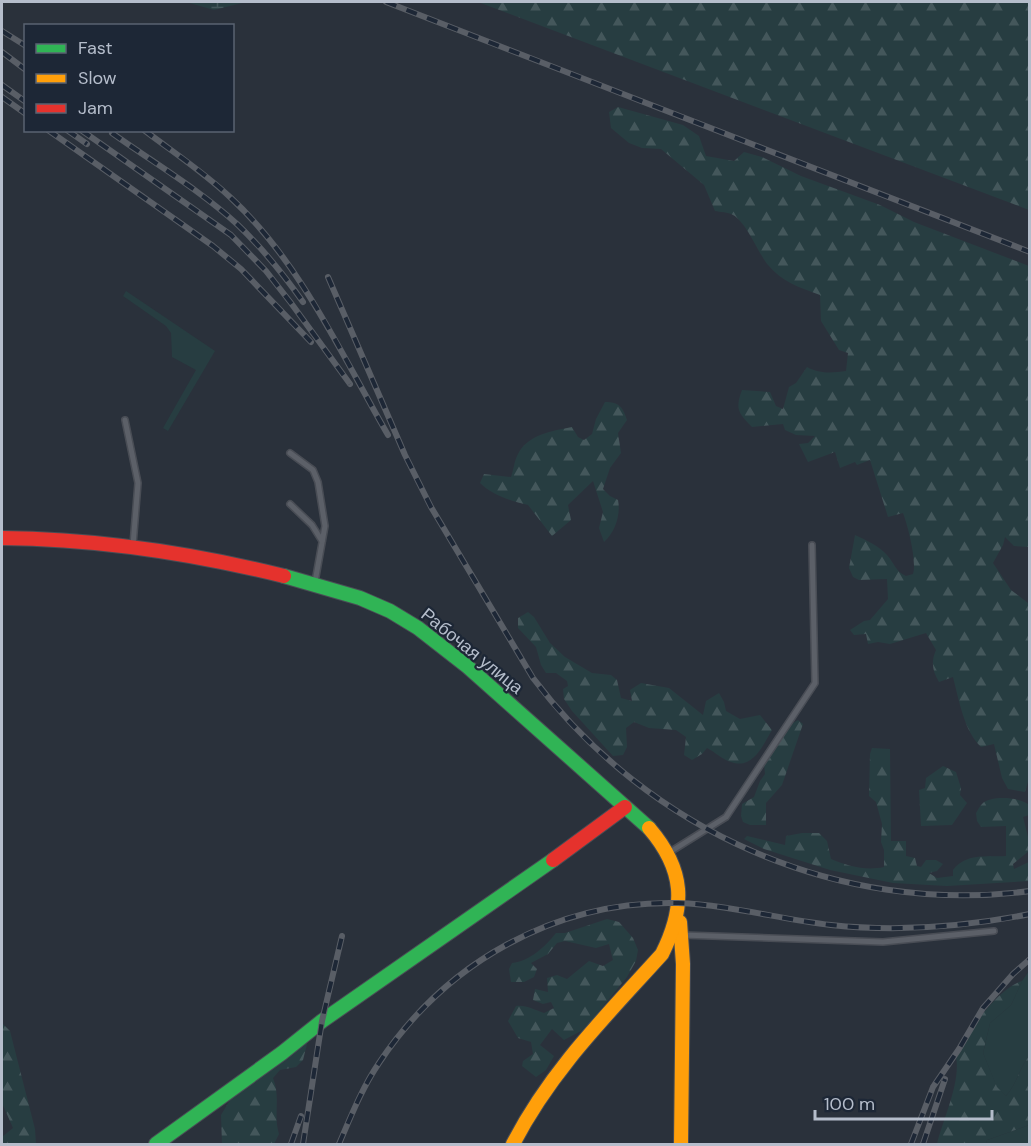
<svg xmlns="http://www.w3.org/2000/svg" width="1031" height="1146" viewBox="0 0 1031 1146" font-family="'DM Sans',sans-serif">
<defs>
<pattern id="forest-firs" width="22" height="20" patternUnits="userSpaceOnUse" patternTransform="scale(1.5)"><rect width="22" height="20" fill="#273d41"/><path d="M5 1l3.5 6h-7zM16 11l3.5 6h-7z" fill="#44575b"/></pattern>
<pattern id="wetland-marsh" width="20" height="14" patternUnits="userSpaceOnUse" patternTransform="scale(1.5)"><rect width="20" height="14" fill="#273d41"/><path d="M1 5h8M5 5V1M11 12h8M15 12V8" fill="none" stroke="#44575b"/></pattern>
</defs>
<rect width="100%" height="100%" fill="#2a313b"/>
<g fill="#273d41">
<path d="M126,291l89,60 -47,80 -5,-3 33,-58 -24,-13 -1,-24 -5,-7 -43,-30z"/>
<path d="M1029,971v85c-10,13 -12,28 -23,40l-9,-8 -14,-35 7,-30 21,-18 11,-24z"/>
<path d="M1029,1125v19h-43l1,-4z"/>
</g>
<g fill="url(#forest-firs)">
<path d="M478,2h551v208z"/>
<path d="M618,107l65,18 16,11 7,20 28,5 10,-9 18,5 39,19 79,29 34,17 115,44v281l-15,-1 -9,-9 -2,8 -10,18 18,27 17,13 2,172 -5,17 -17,-3 -6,-11 -8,-34 -13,3c-17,-16 -22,-47 -28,-70l-14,5c-7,-11 -8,-21 -3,-32l-10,-17 -36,11 -12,-2 -10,2 -2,-10 -12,1 -4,-5 14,-9 6,-1 18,-21 -1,-20 -28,1 -6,-3 -4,-9 6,-33c11,5 24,11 32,20 8,9 8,16 19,21l7,-2c4,-13 -5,-48 -10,-61l-15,4 -18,-57 -13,5 -2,-3 -15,6 -5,-16 -27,10 -9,-18 9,-1 7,-7 -19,-1 -11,-5 -2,-6 -31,3c-14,-14 -17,-18 -10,-37l28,2 6,14 7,3 6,-22 7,-4 11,-16c12,7 26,6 39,4l2,-18 -9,-3 -18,-29 -1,-26c-20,-7 -39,-14 -52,-30 -10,-12 -21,-42 -35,-50 -5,-3 -13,-3 -18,-4l-11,-26 -43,-36 -19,-1 -13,-5 -18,-15 -2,-16z"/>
<path d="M605,402c14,0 18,5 22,18l-9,13 3,20 -11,15 -7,21 7,7 8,4c3,15 -3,32 -14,42l-5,-14 4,-16 -10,-31 -25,24 3,15 -19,16 -24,-31c-17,-4 -36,-10 -48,-22l4,-9 27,3c3,-8 3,-16 7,-23 10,-20 35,-23 54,-27l6,10 6,3 8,-6 4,-15z"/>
<path d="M528,612l6,5 16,26 15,14 27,16 19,2 6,5 4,18 11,3 -2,-11 11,-7 28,5 34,27 3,-14 13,-8 5,9 2,9 14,8 20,-4 12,15c-9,15 -19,40 -41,32 -8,-2 -16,-10 -24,-14l-5,6 -10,6 -8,-5 2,-18 -10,-7 -27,-2 -15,-6 -8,6 1,19 -4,8 -10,1 -41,-45 -8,-12 -1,-10 5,-3 -1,-5 -11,-8h-10l-5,-8 -5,-18 -18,-19v-10z"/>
<path d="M798,720l5,4 -21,61 -16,18v22h-16l-7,-3 -2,-6 1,-12 12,-7 6,-16 5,-7 -1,-10 29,-41z"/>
<path d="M872,748l18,1 1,92h15v15l9,2 2,8 4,1 5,-7h10l7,4 -6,7 -8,2 8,5 16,-2v-6c13,-17 33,-13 53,-14v-30l-25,1 -4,-6 -1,-8c2,-3 3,-6 6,-9 8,-9 39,-7 47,1v10l-6,2 6,24v10l-16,13 1,5 15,-7v19l-82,5 -54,-3 -63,-13 -66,-21 -20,-10 3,-3 38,9 1,-9 16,-3h17l8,8 4,18c17,7 34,12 53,8v-17l-3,-8 1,-18 -6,-22 -7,-6 1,-42z"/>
<path d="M943,766l13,6 5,16 -1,7 7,8 -15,22 -31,1 -2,-36 6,-2 1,-10z"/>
<path d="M607,919l12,3 14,16 5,12 -2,11 -9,16 -36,44 -10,10 -17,9 -12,-11 -12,16 14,11 -8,14 -10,7 -14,-11 1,-5 10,-7 -2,-12 -13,-4 -10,-17 8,-15c11,-1 18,4 28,7l10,-5 -3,-6 -8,2 -10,-4 2,-11 13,3 -1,-14 10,-3 10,4 22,-18 14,5 10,-6 -4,-16 -13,4 -31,-7 -8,2 -9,11 -17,9 6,6 -3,8 -10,5h-13l-2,-13 3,-6c18,-2 33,-16 44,-30h9z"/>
<path d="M1022,981l-11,24 -21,18 -7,30 14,34 9,9c11,-12 13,-27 23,-40v69l-42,15 -1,4h-49c6,-25 26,-66 18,-91 14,-22 43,-65 67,-72z"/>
<path d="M2,1023l8,8 25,98 1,15h-34v-7l11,-9 -11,-25z"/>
<path d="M299,1040l8,4 -4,16 -7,7 -16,3 -7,8c8,19 0,37 6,56l-5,10h-52l-1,-29 15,-25z"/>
</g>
<path fill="url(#wetland-marsh)" d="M186,2h60l-32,8z"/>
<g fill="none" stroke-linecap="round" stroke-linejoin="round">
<g stroke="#494d55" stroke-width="8">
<g id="lane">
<path d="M125,420l13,63 -5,62"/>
<path d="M290,453l23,17 5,12 7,44 -10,56"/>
<path d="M290,504l22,21 10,16"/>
<path d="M670,852l56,-35 89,-134 -3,-138"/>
<path d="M682,935l201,7 111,-11"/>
</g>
</g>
<g stroke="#494d55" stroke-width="16">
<g id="fast">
<path d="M284,576l76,22 30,13 28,17 50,39 181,161"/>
<path d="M156,1144l126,-91 40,-32 231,-161"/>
</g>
</g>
<g stroke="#494d55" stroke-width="16">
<g id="slow">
<path d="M680,922l3,42 -2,180"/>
<path d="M513,1144c38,-74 94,-129 149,-190 24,-48 23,-84 -13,-126"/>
</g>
</g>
<g stroke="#494d55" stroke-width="16">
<g id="jam">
<path d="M2,538c96,1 189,15 282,38"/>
<path d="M553,860l72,-53"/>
</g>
</g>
<use href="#lane" stroke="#5c6068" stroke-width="5"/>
<use href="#fast" stroke="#30b455" stroke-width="14"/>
<use href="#slow" stroke="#ff9f0a" stroke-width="14"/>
<use href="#jam" stroke="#e5322d" stroke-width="14"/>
<g stroke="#595e66" stroke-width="6">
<g id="rail">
<path d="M386,2l644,250"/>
<path d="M2,31l24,15"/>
<path d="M2,52l24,18"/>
<path d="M2,85l24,17"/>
<path d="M2,97l24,17"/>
<path d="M48,130l165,116 28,23 70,73"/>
<path d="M67,130l20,14"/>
<path d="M81,130l150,105 35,36 25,32 59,81"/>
<path d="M144,130c29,22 61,43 87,68 70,65 110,156 157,237"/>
<path d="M112,133c42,30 88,57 126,92 24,23 46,50 65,77"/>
<path d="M328,277l77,178 26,52 102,171c115,153 305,238 497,213"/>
<path d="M291,1144l10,-28"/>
<path d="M303,1144l19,-123 20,-85"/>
<path d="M339,1144c12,-28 23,-56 40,-81 67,-101 177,-163 299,-160 52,2 101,16 153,22 66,7 133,2 199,-11"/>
<path d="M911,1144l22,-57 26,-38 24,-41 30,-34 17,-15"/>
<path d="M923,1144l22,-65"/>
</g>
</g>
<use href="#rail" stroke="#1d2736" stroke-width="4" stroke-dasharray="11" stroke-linecap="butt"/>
</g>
<g text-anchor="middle" stroke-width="4.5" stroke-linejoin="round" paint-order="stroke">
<g font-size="18" fill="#b5bdcb" stroke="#1d2736">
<text transform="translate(472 651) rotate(39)" y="6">Рабочая улица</text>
</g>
</g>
<rect width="1031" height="1146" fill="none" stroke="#b5bdcb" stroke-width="6"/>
<rect x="24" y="24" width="210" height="108" fill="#1d2736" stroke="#5a6372" stroke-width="1.5"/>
<rect x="36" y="44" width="30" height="9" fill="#30b455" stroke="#5a6372" stroke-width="1.5"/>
<text x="78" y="54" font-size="18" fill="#b5bdcb">Fast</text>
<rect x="36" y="74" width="30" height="9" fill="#ff9f0a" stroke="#5a6372" stroke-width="1.5"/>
<text x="78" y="84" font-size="18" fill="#b5bdcb">Slow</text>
<rect x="36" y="104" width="30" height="9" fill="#e5322d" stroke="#5a6372" stroke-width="1.5"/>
<text x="78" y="114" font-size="18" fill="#b5bdcb">Jam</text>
<path d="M815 1110v9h177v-9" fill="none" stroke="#b5bdcb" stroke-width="3"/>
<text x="824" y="1110" font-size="18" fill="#b5bdcb" stroke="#1d2736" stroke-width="4.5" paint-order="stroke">100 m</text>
</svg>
